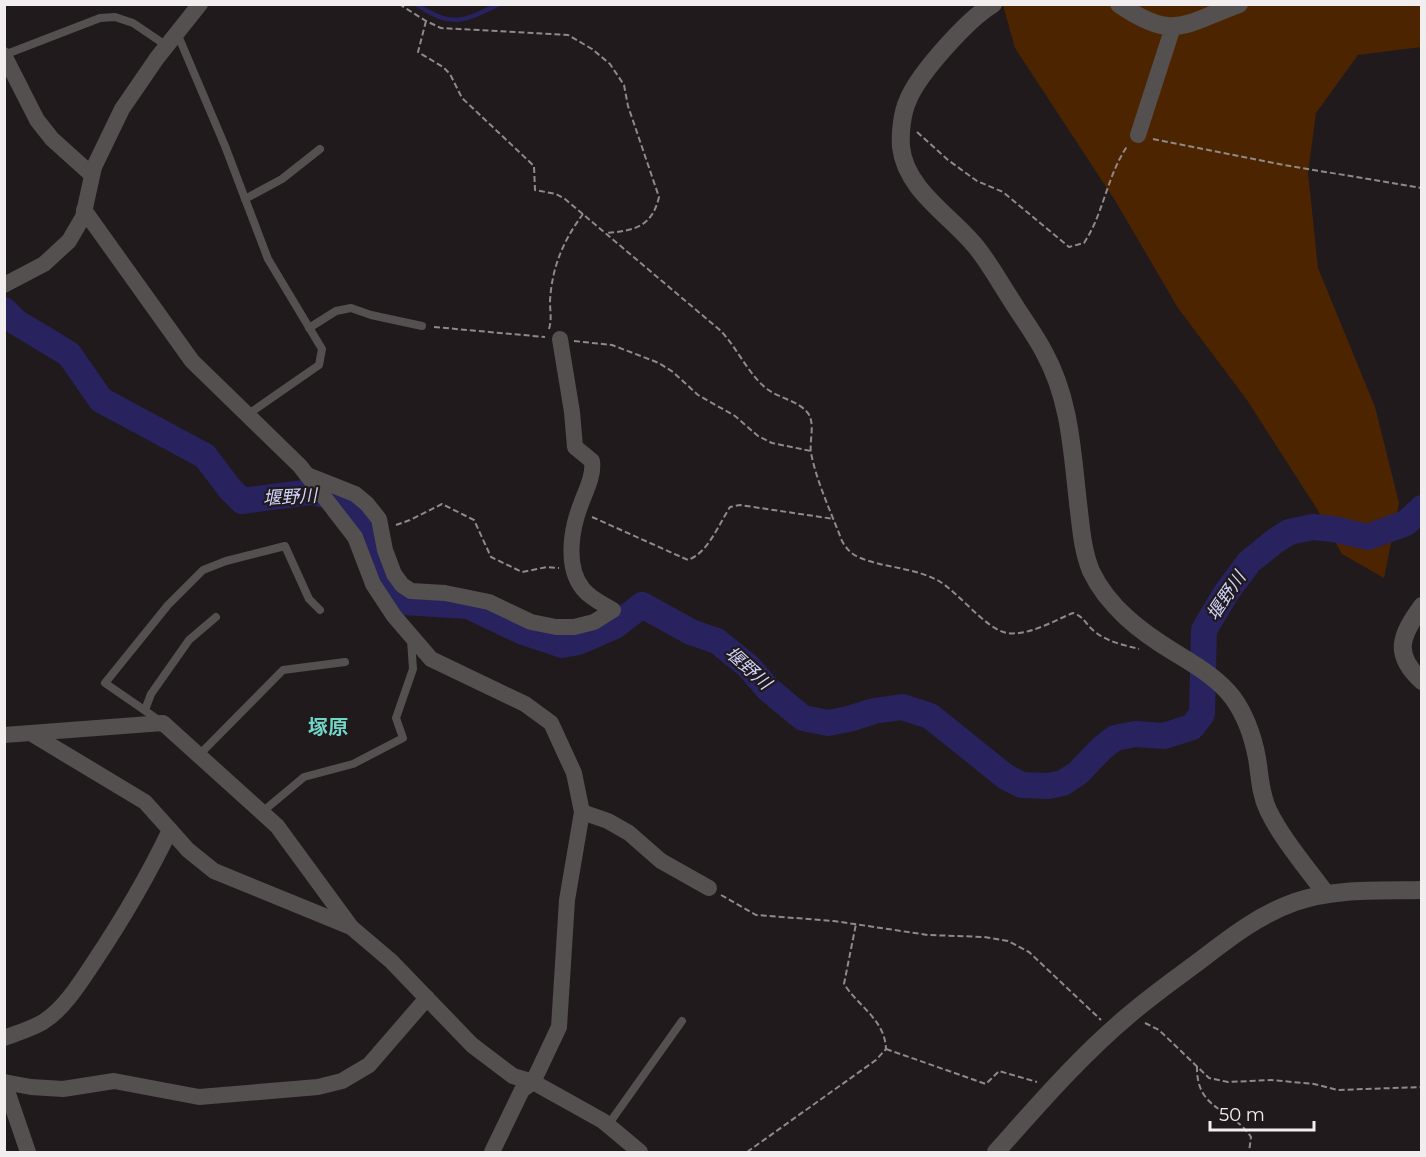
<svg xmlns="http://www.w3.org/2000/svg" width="1426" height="1157" viewBox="0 0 1426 1157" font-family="Montserrat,'Noto Sans JP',sans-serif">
<rect width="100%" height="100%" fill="#201a1d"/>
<path fill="#4d2400" d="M1003,5h418v42l-63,8 -42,58 -8,60 10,95 57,139 24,96 -15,75 -42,-24 -25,-45 -70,-109 -69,-92 -62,-106 -101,-154z"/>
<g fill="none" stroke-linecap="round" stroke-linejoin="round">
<path stroke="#28225f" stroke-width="4.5" d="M416,4c35,24 47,18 83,0"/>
<path stroke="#28225f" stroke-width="26" d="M4,310l12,12 53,32 32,46 104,56 25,33 12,12 69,-9 29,6 24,20 24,68 14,16 66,4 55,26 39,13 16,-3 37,-16 27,-21 49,27 26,9 31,25 20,23 35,29 25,5 21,-4 25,-8 28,-4 28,9 76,61 16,8 26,1 15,-3 15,-10 24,-25 13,-10 20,-4 29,2 28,-9 10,-13 2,-84 22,-37 23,-31 26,-21 14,-9 24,-5 20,2 35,8 38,-14 16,-15"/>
<g stroke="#8e898b" stroke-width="2" stroke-dasharray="6 3" stroke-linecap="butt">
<path d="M399,4l27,17 15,7 127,7 24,14 18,15 14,21 4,21 31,91c-7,30 -25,34 -54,36"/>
<path d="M426,21l-8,31 25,15 7,7 12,24 72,68 1,24 21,4 9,5 156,132c16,17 28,44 46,58 12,9 31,12 40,23 9,10 2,29 4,41 6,30 20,59 31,88 4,7 8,12 16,16 25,11 54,10 79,23 21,11 48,49 70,53 22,3 46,-12 66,-20 11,3 13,12 21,18 13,11 30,14 45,18"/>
<path d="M917,132l31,28 29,21 26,11 66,55 15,-4c20,-30 23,-68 44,-98"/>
<path d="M1153,139l131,26 138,23"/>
<path d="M434,327l111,10"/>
<path d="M549,329c3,-10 1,-18 1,-28 2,-34 13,-60 33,-87"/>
<path d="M574,341l38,4 47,18 14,9 25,23 37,21 23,20 14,7 39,8"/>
<path d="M592,517l96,43c20,-7 31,-36 42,-53l10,-2 94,14"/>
<path d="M396,525l14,-5 32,-16 32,16 17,37 31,15 25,-5 12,1"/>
<path d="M721,895l35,20 78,6 94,14 56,2 24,4 21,11 72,68"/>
<path d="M1145,1023l14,7 50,48 19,4 43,-2 43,4 24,6 84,-3"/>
<path d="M886,1049l100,35 13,-13 38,11"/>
<path d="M1197,1066c-1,45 34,41 54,71l-2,15"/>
<path d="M747,1152l129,-92 10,-11c-1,-29 -27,-42 -42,-65l12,-60"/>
</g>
<g stroke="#53504f" stroke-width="8">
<path d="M177,33l48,113 43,113 54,90 -3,16 -72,50"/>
<path d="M4,55l96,-37 15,-1 18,6 34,23"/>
<path d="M245,199l37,-20 38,-30"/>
<path d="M309,328l27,-17 15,-3 20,7 51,11"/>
<path d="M145,710l6,-16 38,-54 27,-23"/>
<path d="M160,721l-55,-38 63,-78 35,-35 23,-9 59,-15 24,53 11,11"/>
<path d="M200,754l83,-84 62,-8"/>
<path d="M261,813l43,-36 49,-13 50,-26 -7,-20 17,-49 -2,-29"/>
<path d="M608,1125l74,-104"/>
</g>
<g stroke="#53504f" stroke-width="16">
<path d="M4,55l33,65 15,19 40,36"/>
<path d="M1138,135l35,-108"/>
<path d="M84,210l108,151 108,105 55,71 18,47 21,32 37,43 94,45 26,19 23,50 8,39 -15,88 -8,127 -26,55 -11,8 -30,62"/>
<path d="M4,285l40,-21 25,-23 14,-24 11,-50 28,-58 35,-51 43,-54"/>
<path d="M307,475l48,19 12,10 12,15 6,31 9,24 8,11 9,6 34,2 44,9 42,20 25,5h18l20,-5 19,-12c-10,-6 -22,-11 -30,-21 -18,-22 -12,-60 -2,-85 5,-14 13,-28 11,-43l-17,-14 -3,-35 -12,-73"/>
<path d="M32,734l113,68 43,48 26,21 137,56"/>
<path d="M4,735l159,-12 114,103 74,101 40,34 81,84 41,31 20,6 70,39 37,31"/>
<path d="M582,812l26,9 21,12 32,28 48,27"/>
<path d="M4,1038c13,-5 27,-9 39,-16 21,-13 37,-39 51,-60 28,-42 54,-86 76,-132"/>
<path d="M4,1082l27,5 32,2 51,-8 85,16 119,-10 24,-6 27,-16 58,-67"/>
<path d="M4,1082l24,70"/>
</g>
<g stroke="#53504f" stroke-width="18">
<path d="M993,4c-25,15 -74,69 -85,96 -6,13 -8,33 -7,47 5,44 51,69 76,101 12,15 22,33 33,50 11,18 24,35 34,54 26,47 28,98 34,151 3,23 4,46 13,68 17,36 50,61 83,81 21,13 44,26 59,46 13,18 20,39 24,60 3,18 3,35 11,52 14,29 39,58 58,84"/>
<path d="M1119,4c55,38 65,20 120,0"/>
<path d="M1422,606c-21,29 -30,48 0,75"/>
<path d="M996,1152c42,-47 84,-96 133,-137 22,-19 46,-36 69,-53 30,-23 60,-47 97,-60 41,-14 83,-11 127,-12"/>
</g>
</g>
<g text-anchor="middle" stroke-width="4.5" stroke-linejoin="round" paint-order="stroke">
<g font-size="18" font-style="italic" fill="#d0d2f9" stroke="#201a1d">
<text transform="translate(290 497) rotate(-3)" y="6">堰野川</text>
<text transform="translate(1226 596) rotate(-56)" y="6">堰野川</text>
<text transform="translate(748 668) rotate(42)" y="6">堰野川</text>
</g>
<g font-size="20" font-weight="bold" fill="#70d7c7" stroke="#201a1d">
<text x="328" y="734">塚原</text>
</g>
</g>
<rect width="1426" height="1157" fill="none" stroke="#f2eeef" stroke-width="12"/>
<path d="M1210 1121v9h104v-9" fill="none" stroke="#f2eeef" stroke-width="3"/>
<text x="1219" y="1121" font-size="18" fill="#f2eeef" stroke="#201a1d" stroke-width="4.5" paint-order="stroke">50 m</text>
</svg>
